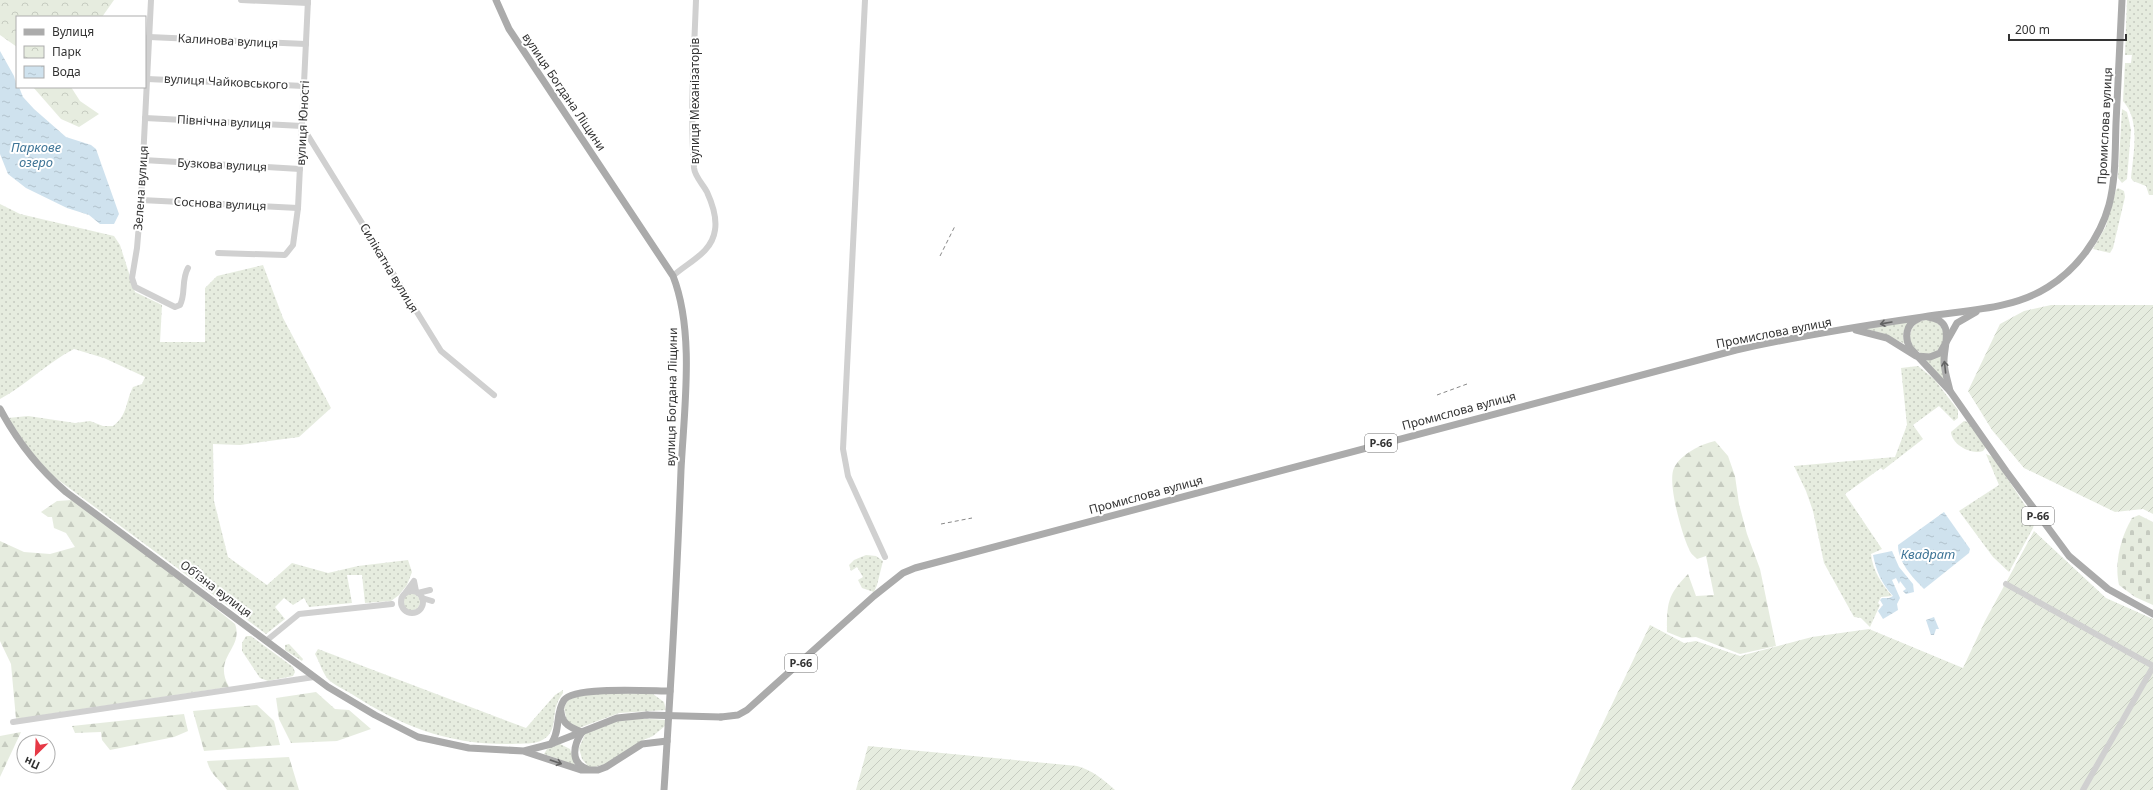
<svg xmlns="http://www.w3.org/2000/svg" width="2153" height="790" viewBox="0 0 2153 790" font-family="'Noto Sans',sans-serif">
<defs>
<pattern id="grass-dots" width="8" height="8" patternUnits="userSpaceOnUse"><rect width="8" height="8" fill="#e6ecdf"/><path d="M2 2h.1M6 6h.1" fill="none" stroke="#c6cbc0" stroke-width="1.8" stroke-linecap="round"/></pattern>
<pattern id="forest-firs" width="22" height="20" patternUnits="userSpaceOnUse"><rect width="22" height="20" fill="#e6ecdf"/><path d="M5 1l3.5 6h-7zM16 11l3.5 6h-7z" fill="#c6cbc0"/></pattern>
<pattern id="cemetery-stones" width="16" height="16" patternUnits="userSpaceOnUse"><rect width="16" height="16" fill="#e6ecdf"/><path d="M2 7V4a2 2 0 0 1 4 0v3zM10 15v-3a2 2 0 0 1 4 0v3z" fill="#c6cbc0"/></pattern>
<pattern id="park-crowns" width="20" height="18" patternUnits="userSpaceOnUse"><rect width="20" height="18" fill="#e6ecdf"/><path d="M2 6a3 3 0 1 1 6 0M12 15a3 3 0 1 1 6 0" fill="none" stroke="#c6cbc0"/></pattern>
<pattern id="garden-furrows" width="10" height="10" patternUnits="userSpaceOnUse"><rect width="10" height="10" fill="#e6ecdf"/><path d="M-1 1l2-2M0 10L10 0M9 11l2-2" fill="none" stroke="#c6cbc0"/></pattern>
<pattern id="water-ripples" width="26" height="14" patternUnits="userSpaceOnUse"><rect width="26" height="14" fill="#cfe2ee"/><path d="M2 4q2-2 4 0t4 0M15 11q2-2 4 0t4 0" fill="none" stroke="#b2c2cd"/></pattern>
</defs>
<rect width="100%" height="100%" fill="#fff"/>
<g fill="url(#grass-dots)">
<path d="M2127,0h26v195h-4l-3,-9 -13,-5 -2,-3c2,-24 10,-57 -8,-77l2,-38h6l1,-8h-7z"/>
<path d="M2122,109l5,3 4,18 -4,49 -5,4 -4,-5z"/>
<path d="M2118,188l6,3 1,6 -12,51 -3,5 -17,-4 13,-23 10,-36z"/>
<path d="M0,204l20,10 94,22 6,9 15,47 27,13 -2,37h45v-54l12,-12 46,-11 20,53 48,90 -32,29 -59,8 -27,-1 1,57 14,56 39,28 25,-22 36,10 30,-7 50,-6 4,12 -5,13 -8,10 -8,6 -26,2 -3,-28h-15l5,28 -43,4 -5,-9 -11,7 -9,-7 -9,9 10,12 -19,15 -213,-158 -21,-23 -24,-35 20,-2 47,7 15,-2 13,5h10c15,-11 12,-23 20,-39l9,-3 3,-7 -41,-19 -30,-9c-27,14 -48,36 -74,50z"/>
<circle cx="1927" cy="337" r="17"/>
<path d="M1911,320c-7,7 -10,15 -6,24l-23,-11 -18,-4z"/>
<path d="M1942,354l-1,12 4,16 -19,-22z"/>
<path d="M1918,366l16,13 24,31v8l-4,3 -15,-15 -26,19 10,14 -40,31 -2,-2 -36,26 37,55 -11,5c2,17 10,29 21,42l-11,1 -3,6 2,2 -10,22 -9,-9 -7,-1 -30,-54 -11,-52 -7,-20 -12,-25 101,-9 12,-32 -6,-57z"/>
<path d="M1964,421l4,1 18,25 -3,4c-12,4 -31,-6 -32,-19z"/>
<path d="M1986,454l7,3 42,63 -2,8 -24,44 -16,-15 -34,-46 40,-26z"/>
<path d="M866,555l10,1 7,5 -6,24 -3,7 -12,-4 -4,-8 5,-3 -6,-10 -6,4 -2,-6 5,-5z"/>
<circle cx="411" cy="602" r="9"/>
<path d="M246,636h5l42,31 2,5 -2,4 -25,5 -8,-3 -18,-27v-8z"/>
<path d="M289,644l14,15 -1,2 -17,-11v-5z"/>
<path d="M318,649l208,79 29,-33 8,-5v3c-2,3 -5,7 -6,11 -5,12 0,27 -13,35 -9,6 -22,4 -32,5 -64,1 -109,-17 -162,-51 -7,-4 -18,-9 -23,-15 -5,-7 -8,-17 -12,-24z"/>
<path d="M591,692l62,2 11,8 2,8 -47,3 -40,15 -12,-7 -3,-13 6,-12z"/>
<path d="M632,718l34,2 -1,6 -12,10 -12,5 -33,22 -16,5 -4,-2 -6,-7 -3,-11 6,-14 27,-12z"/>
<path d="M560,744l10,5 5,16 -31,-11 3,-5z"/>
</g>
<g fill="url(#forest-firs)">
<path d="M1715,441l13,15 7,20 4,28 8,30 13,35 16,77 -36,8 -44,-17 -14,1 -15,-6c0,-29 0,-36 21,-58l8,22 18,-1 -8,-39 -9,3c-3,-3 -7,-6 -8,-10 -7,-14 -22,-67 -15,-81 7,-14 27,-24 41,-27z"/>
<path d="M72,500l102,75 61,49c9,25 -23,33 -6,63l-213,32 -5,-55 -11,-23v-100l24,11 26,2 25,-7 -9,-14 -12,-5 -2,-11h-4l-7,-5 16,-11z"/>
<path d="M316,692l19,17 14,1 22,19 -34,12 -46,2 -12,-24 -3,-21z"/>
<path d="M257,705l17,16 6,24 -76,6 -11,-40z"/>
<path d="M184,714l4,17 -14,6 -64,13 -8,-10 -1,-8 -26,1 -3,-7z"/>
<path d="M21,732l-21,45v-41z"/>
<path d="M289,757l10,33h-72c-8,-12 -16,-14 -20,-29z"/>
</g>
<path fill="url(#cemetery-stones)" d="M2139,515l14,7v83l-18,-8 -16,-12c-5,-23 2,-48 13,-67z"/>
<g fill="url(#park-crowns)">
<path d="M0,0h114l-12,17h-85v30l-17,-12z"/>
<path d="M33,87h38l9,14 19,13 -20,13 -18,-8z"/>
</g>
<g fill="url(#garden-furrows)">
<path d="M2051,305h102v209l-10,-5 -28,3 -91,-44 -32,-38 -24,-39 32,-67 24,-13z"/>
<path d="M2034,531l72,67 47,21v171h-582l79,-165 34,18 12,-2 44,15 72,-19 57,-8 94,39 22,-47z"/>
<path d="M868,746l209,20c15,4 26,13 38,24h-259z"/>
</g>
<g fill="url(#water-ripples)">
<path d="M0,51l14,25 3,11h2l4,10 11,12 32,28 25,8 5,4 23,65 -5,10h-14l-11,-9 -22,-7 -41,-20 -18,-14 -8,-20z"/>
<path d="M1944,512l26,37 -1,4 -45,36c-12,-12 -26,-27 -26,-44z"/>
<path d="M1892,551l7,16 14,17 1,8 -8,2 -3,-3 3,-2 -6,-8 -1,3 -3,-6 -4,2 8,18 -3,6 1,6 -15,9 -5,-8 5,-6 -3,-5 2,-2h7l4,-2c-11,-12 -17,-25 -20,-41z"/>
<path d="M1934,617l5,12h-3l-2,6h-3l-5,-15z"/>
</g>
<g fill="none" stroke-linecap="round" stroke-linejoin="round">
<g stroke="#d0d0d0" stroke-width="6">
<path d="M151,0l-10,200 -4,48 -5,30 3,9 40,20 5,-2c6,-11 1,-25 8,-37"/>
<path d="M241,0l67,3"/>
<path d="M865,0l-22,449 5,27 37,81"/>
<path d="M149,37l157,7"/>
<path d="M147,79l157,7"/>
<path d="M145,118l157,8 139,225 53,44"/>
<path d="M143,160l157,9"/>
<path d="M141,200l157,8"/>
<path d="M218,253l67,2 8,-10 5,-37 10,-208"/>
<path d="M673,276c15,-14 39,-23 42,-46 2,-12 -3,-27 -8,-38 -4,-8 -12,-15 -13,-24 -4,-56 0,-112 2,-168"/>
<path d="M2006,584l147,82"/>
<circle cx="412" cy="602" r="11"/>
<path d="M406,592l8,-11 2,10"/>
<path d="M418,593l12,-3"/>
<path d="M422,598l10,3"/>
<path d="M266,641l33,-27 93,-10"/>
<path d="M13,722l301,-45"/>
<path d="M2083,790l70,-123"/>
</g>
<g stroke="#ababab" stroke-width="7">
<path d="M496,0l13,29 164,247c22,56 11,134 8,194 -4,107 -10,214 -17,320"/>
<path d="M1928,317c29,4 15,28 16,46 1,10 4,19 6,28"/>
<path d="M1918,319c-12,5 -14,18 -8,29l40,43 56,80 63,85 39,33 45,25"/>
<path d="M1856,330l31,8 29,18 14,1 10,-4 17,-30 19,-11"/>
<path d="M0,409c17,32 38,59 66,83l262,195 47,28 43,22 51,11 55,3 27,-7 66,-26 30,-3"/>
<path d="M561,712c1,12 10,16 21,20"/>
<path d="M721,717l17,-2 9,-5 127,-114 29,-23 12,-5 821,-218c62,-14 125,-24 187,-33 42,-7 89,-7 125,-30 29,-18 52,-49 61,-82 7,-27 6,-55 7,-82 2,-41 4,-82 6,-123"/>
<path d="M582,732c-8,12 -13,30 5,37"/>
<path d="M551,744c10,-14 4,-30 13,-44 10,-14 87,-9 106,-9"/>
<path d="M526,752l55,18h17l8,-3 36,-23 25,-3"/>
</g>
<g stroke="#888" stroke-width="1" stroke-dasharray="4 3" stroke-linecap="butt">
<path d="M940,256l15,-30"/>
<path d="M1437,395l30,-11"/>
<path d="M941,524l31,-6"/>
</g>
<path stroke="#ababab" stroke-width="7" d="M647,715l74,2"/>
</g>
<defs><path id="oneway-shaft" d="M-6 0H5M1.5-3L5.5 0L1.5 3" fill="none" stroke-width="1.6" stroke-linecap="round" stroke-linejoin="round"/></defs>
<g stroke="#636363">
<use href="#oneway-shaft" transform="translate(1886 323) rotate(170)"/>
<use href="#oneway-shaft" transform="translate(1945 367) rotate(-96)"/>
<use href="#oneway-shaft" transform="translate(556 762) rotate(19)"/>
</g>
<g text-anchor="middle" stroke-width="4" stroke-linejoin="round" paint-order="stroke">
<g fill="#fff" stroke="#707070" stroke-width="1">
<rect x="1365" y="434" width="32" height="18" rx="3"/>
<rect x="2022" y="507" width="32" height="18" rx="3"/>
<rect x="785" y="654" width="32" height="18" rx="3"/>
</g>
<g font-size="11" font-weight="bold" fill="#333">
<text x="1381" y="447">Р-66</text>
<text x="2038" y="520">Р-66</text>
<text x="801" y="667">Р-66</text>
</g>
<g font-size="12" fill="#333" stroke="#fff">
<text transform="translate(228 41) rotate(3)" y="4">Калинова вулиця</text>
<text transform="translate(226 82) rotate(3)" y="4">вулиця Чайковського</text>
<text transform="translate(564 92) rotate(56)" y="4">вулиця Богдана Ліщини</text>
<text transform="translate(695 101) rotate(-90)" y="4">вулиця Механізаторів</text>
<text transform="translate(224 122) rotate(3)" y="4">Північна вулиця</text>
<text transform="translate(303 123) rotate(-87)" y="4">вулиця Юності</text>
<text transform="translate(2105 126) rotate(-87)" y="4">Промислова вулиця</text>
<text transform="translate(222 165) rotate(3)" y="4">Бузкова вулиця</text>
<text transform="translate(141 188) rotate(-86)" y="4">Зелена вулиця</text>
<text transform="translate(220 204) rotate(3)" y="4">Соснова вулиця</text>
<text transform="translate(389 268) rotate(59)" y="4">Силікатна вулиця</text>
<text transform="translate(1774 333) rotate(-11)" y="4">Промислова вулиця</text>
<text transform="translate(672 397) rotate(-89)" y="4">вулиця Богдана Ліщини</text>
<text transform="translate(1459 411) rotate(-15)" y="4">Промислова вулиця</text>
<text transform="translate(1146 495) rotate(-15)" y="4">Промислова вулиця</text>
<text transform="translate(216 589) rotate(37)" y="4">Об’їзна вулиця</text>
</g>
<g font-size="13" font-style="italic" fill="#3f7597" stroke="#fff">
<text x="36" y="152">Паркове<tspan x="36" dy="15">озеро</tspan></text>
<text x="1928" y="559">Квадрат</text>
</g>
</g>
<rect x="16" y="16" width="130" height="72" fill="#ffffff" stroke="#adadad"/>
<rect x="24" y="29" width="20" height="6" fill="#ababab" stroke="#adadad"/>
<text x="52" y="36" font-size="12" fill="#333333">Вулиця</text>
<rect x="24" y="46" width="20" height="12" fill="url(#park-crowns)" stroke="#adadad"/>
<text x="52" y="56" font-size="12" fill="#333333">Парк</text>
<rect x="24" y="66" width="20" height="12" fill="url(#water-ripples)" stroke="#adadad"/>
<text x="52" y="76" font-size="12" fill="#333333">Вода</text>
<g transform="translate(36 754) rotate(204)"><circle r="19" fill="#ffffff" stroke="#adadad"/>
<path d="M0-3L7 15L0 10L-7 15Z" fill="#e63946"/>
<text y="-6" font-size="11" font-weight="bold" text-anchor="middle" fill="#333333">Пн</text>
</g>
<path d="M2009 34v6h117v-6" fill="none" stroke="#333333" stroke-width="2"/>
<text x="2015" y="34" font-size="12" fill="#333333" stroke="#ffffff" stroke-width="3" paint-order="stroke">200 m</text>
</svg>
